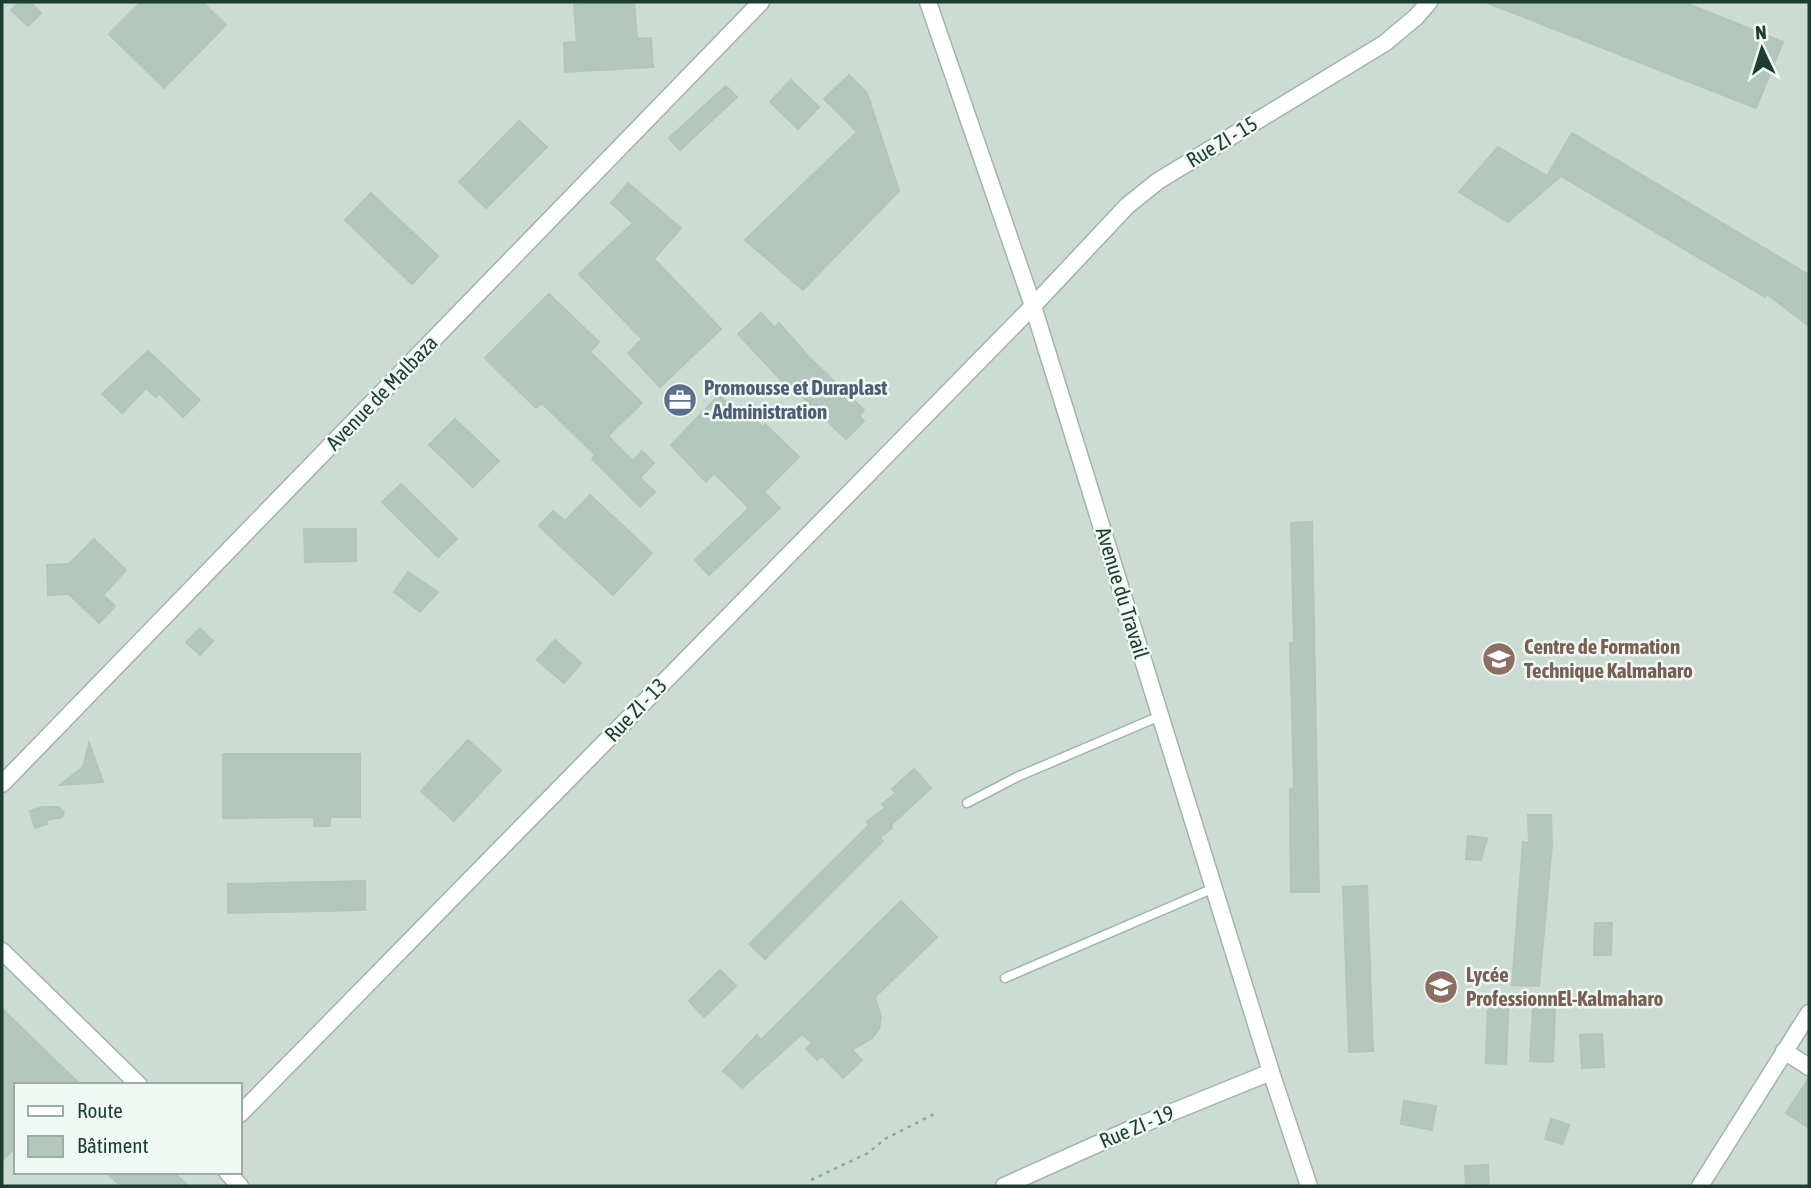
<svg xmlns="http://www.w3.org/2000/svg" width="1811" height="1188" viewBox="0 0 1811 1188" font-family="'Asap Condensed',sans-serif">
<rect width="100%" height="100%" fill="#dfece5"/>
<path fill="#cddcd3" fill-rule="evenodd" d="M2,2h1807v1184h-1807zM16,1085h224v87h-224z"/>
<g fill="#b4c7bd" stroke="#b1c6bb" stroke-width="2">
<path d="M20,2h10l11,11 -13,13 -17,-16z"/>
<path d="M141,2h61l24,23 -62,63 -55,-54z"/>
<path d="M603,2h31l3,37 14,-1 2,29 -88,5 -1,-29 13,-1 -3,-37z"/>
<path d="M1485,2h198l100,40 -27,66z"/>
<path d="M849,75l18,18 32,98 -96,99 -58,-50 112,-108 -33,-33z"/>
<path d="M791,80l28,27 -21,22 -28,-27z"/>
<path d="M726,86l11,11 -57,53 -11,-12z"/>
<path d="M519,121l28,26 -61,61 -27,-26z"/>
<path d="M1572,133l237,142v51l-42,-32 -2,3 -204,-121 -53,46 -49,-30 39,-45 49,29z"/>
<path d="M628,183l53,45 -27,31 67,70 -61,58 -32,-34 14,-14 -63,-65 54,-51 -22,-20z"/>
<path d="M371,193l67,63 -26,28 -67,-64z"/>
<path d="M549,294l50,48 -9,10 52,51 -34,33 25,25 9,-10 12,12 -14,15 15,14 -15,15 -48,-48 3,-4 -53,-52 -6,5 -51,-50z"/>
<path d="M761,313l14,15 4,-5 30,34 55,53 -5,6 5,5 -18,18 -61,-59 -2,2 -45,-48z"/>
<path d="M148,351l52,49 -17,17 -24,-24 -3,4 -10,-9 -24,25 -20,-19z"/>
<path d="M719,395l17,17 5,-6 22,21 2,-3 34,33 -35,35 16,16 -71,67 -14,-15 54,-52 -35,-35 -8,9 -35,-37z"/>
<path d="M455,419l44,42 -26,26 -44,-42z"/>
<path d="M401,484l56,55 -19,18 -56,-55z"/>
<path d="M590,495l62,58 -39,42 -74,-69 14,-15 12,10z"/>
<path d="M1312,522l7,370h-28l-1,-103 4,-1 -4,-145h4l-3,-120z"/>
<path d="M304,529h52v32l-51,1z"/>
<path d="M94,539l32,31 -23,25 12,11 -16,17 -30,-29 -21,1 -1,-30 22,-1z"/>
<path d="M408,572l30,20 -18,20 -26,-20z"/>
<path d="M200,628l13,13 -13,14 -14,-13z"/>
<path d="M555,640l26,23 -17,20 -27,-23z"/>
<path d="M468,740l33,30 -47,51 -33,-30z"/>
<path d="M89,743l14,39 -43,3 23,-18z"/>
<path d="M223,754h137v63h-30v9h-16v-9l-91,1z"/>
<path d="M914,769l17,19 -40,37 1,3 -13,10 4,3 -118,118 -16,-15 120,-119 -2,-3 18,-14 -3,-4 14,-11 -4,-4z"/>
<path d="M42,807h17l5,6 -2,4 -16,3 1,4 -12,4 -5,-17z"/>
<path d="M1528,815h23l1,29 -13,142 -27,-1 11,-143 6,1z"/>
<path d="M1468,836l19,2 -6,22 -15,-1z"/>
<path d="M365,881v29l-137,3v-29z"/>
<path d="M1367,886l6,165 -24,1 -6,-165z"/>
<path d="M901,901l36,36 -62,60 6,21 -2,11 -7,9 -20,12 10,10 -19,18 -21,-22 -5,4 -11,-11 6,-6 -10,-9 -60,54 -19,-17 34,-36 4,5z"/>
<path d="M1595,923h17l-1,32h-17z"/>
<path d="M720,970l16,16 -32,31 -15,-16z"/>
<path d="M1488,996l21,1 -3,67 -20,-1z"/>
<path d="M1533,1007h22l-2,55 -23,-1z"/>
<path d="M2,1009l79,76h-65v62l-14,14z"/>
<path d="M1602,1034l2,33 -22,1 -2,-33z"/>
<path d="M1809,1078v50l-23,-15z"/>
<path d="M1404,1101l32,5 -4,24 -31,-6z"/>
<path d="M1551,1119l18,6 -6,19 -18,-5z"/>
<path d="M1488,1165l1,21h-23l-1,-20z"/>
<path d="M106,1172h67l15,14h-67z"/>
</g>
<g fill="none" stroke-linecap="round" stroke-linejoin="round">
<g stroke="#a1b4ac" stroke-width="11">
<g id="lane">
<path d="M967,803l50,-26 143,-61"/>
<path d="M1005,978l209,-90"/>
</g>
</g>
<g stroke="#a1b4ac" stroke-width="19">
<g id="street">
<path d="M928,2l105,304 238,766 38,114"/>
<path d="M2,784l759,-782"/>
<path d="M2,951l137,134"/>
<path d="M1784,1051l25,16"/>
<path d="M240,1114l793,-808 94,-100 31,-25 227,-138 31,-26 13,-15"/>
<path d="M227,1172l13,14"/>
<path d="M1004,1186l129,-58 138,-56"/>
<path d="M1700,1186l109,-173"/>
</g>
</g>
<path stroke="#7cb29c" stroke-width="2.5" stroke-dasharray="3.5 5" stroke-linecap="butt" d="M811,1180l57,-27 17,-14 53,-27"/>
<use href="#lane" stroke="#fff" stroke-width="8"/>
<use href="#street" stroke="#fff" stroke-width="16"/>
</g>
<defs>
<g id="office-disc" transform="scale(1.75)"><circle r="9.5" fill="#5c6f8a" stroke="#eff8f3"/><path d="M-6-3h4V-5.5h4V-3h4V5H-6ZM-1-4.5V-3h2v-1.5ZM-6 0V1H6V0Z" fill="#fff"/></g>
<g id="university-disc" transform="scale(1.75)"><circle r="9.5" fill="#8d6e63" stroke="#eff8f3"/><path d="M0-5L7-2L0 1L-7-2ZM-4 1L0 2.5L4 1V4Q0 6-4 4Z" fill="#fff"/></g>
<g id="school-disc" transform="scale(1.75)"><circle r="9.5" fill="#8d6e63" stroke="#eff8f3"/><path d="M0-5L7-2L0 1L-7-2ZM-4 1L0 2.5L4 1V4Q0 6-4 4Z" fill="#fff"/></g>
</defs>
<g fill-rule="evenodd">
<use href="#office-disc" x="680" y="400"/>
<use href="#university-disc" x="1499" y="659"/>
<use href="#school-disc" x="1441" y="987"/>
</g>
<g text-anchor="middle" stroke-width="5" stroke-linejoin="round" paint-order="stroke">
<g font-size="21" fill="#1e3d32" stroke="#eff8f3">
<text transform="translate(1222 142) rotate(-31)" y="7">Rue ZI - 15</text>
<text transform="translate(382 393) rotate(-46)" y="7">Avenue de Malbaza</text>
<text transform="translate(1122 593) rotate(73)" y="7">Avenue du Travail</text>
<text transform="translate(636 710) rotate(-46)" y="7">Rue ZI - 13</text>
<text transform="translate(1137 1127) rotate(-23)" y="7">Rue ZI - 19</text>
</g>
<g font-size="21" font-weight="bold" fill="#4e5e75" stroke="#eff8f3" text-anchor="start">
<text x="704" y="395">Promousse et Duraplast<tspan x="704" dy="24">- Administration</tspan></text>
</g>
<g font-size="21" font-weight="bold" fill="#785e54" stroke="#eff8f3" text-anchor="start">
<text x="1524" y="654">Centre de Formation<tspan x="1524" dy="24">Technique Kalmaharo</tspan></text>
<text x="1466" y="982">Lycée<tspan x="1466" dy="24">ProfessionnEl-Kalmaharo</tspan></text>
</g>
</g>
<rect width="1811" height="1188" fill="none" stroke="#1e3d32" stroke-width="7"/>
<rect x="14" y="1083" width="228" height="91" fill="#eff8f3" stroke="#9bada6" stroke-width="2"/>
<rect x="28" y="1106" width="35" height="10" fill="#ffffff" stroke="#9bada6" stroke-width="2"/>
<text x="77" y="1118" font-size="21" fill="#1e3d32">Route</text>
<rect x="28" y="1136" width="35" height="21" fill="#b4c7bd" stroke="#9bada6" stroke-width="2"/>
<text x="77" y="1153" font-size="21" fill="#1e3d32">Bâtiment</text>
<g transform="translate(1762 49) rotate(356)" stroke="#eff8f3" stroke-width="5" paint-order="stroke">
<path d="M0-5L12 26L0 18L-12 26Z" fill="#1e3d32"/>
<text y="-10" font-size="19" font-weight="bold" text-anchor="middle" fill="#1e3d32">N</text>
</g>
</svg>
